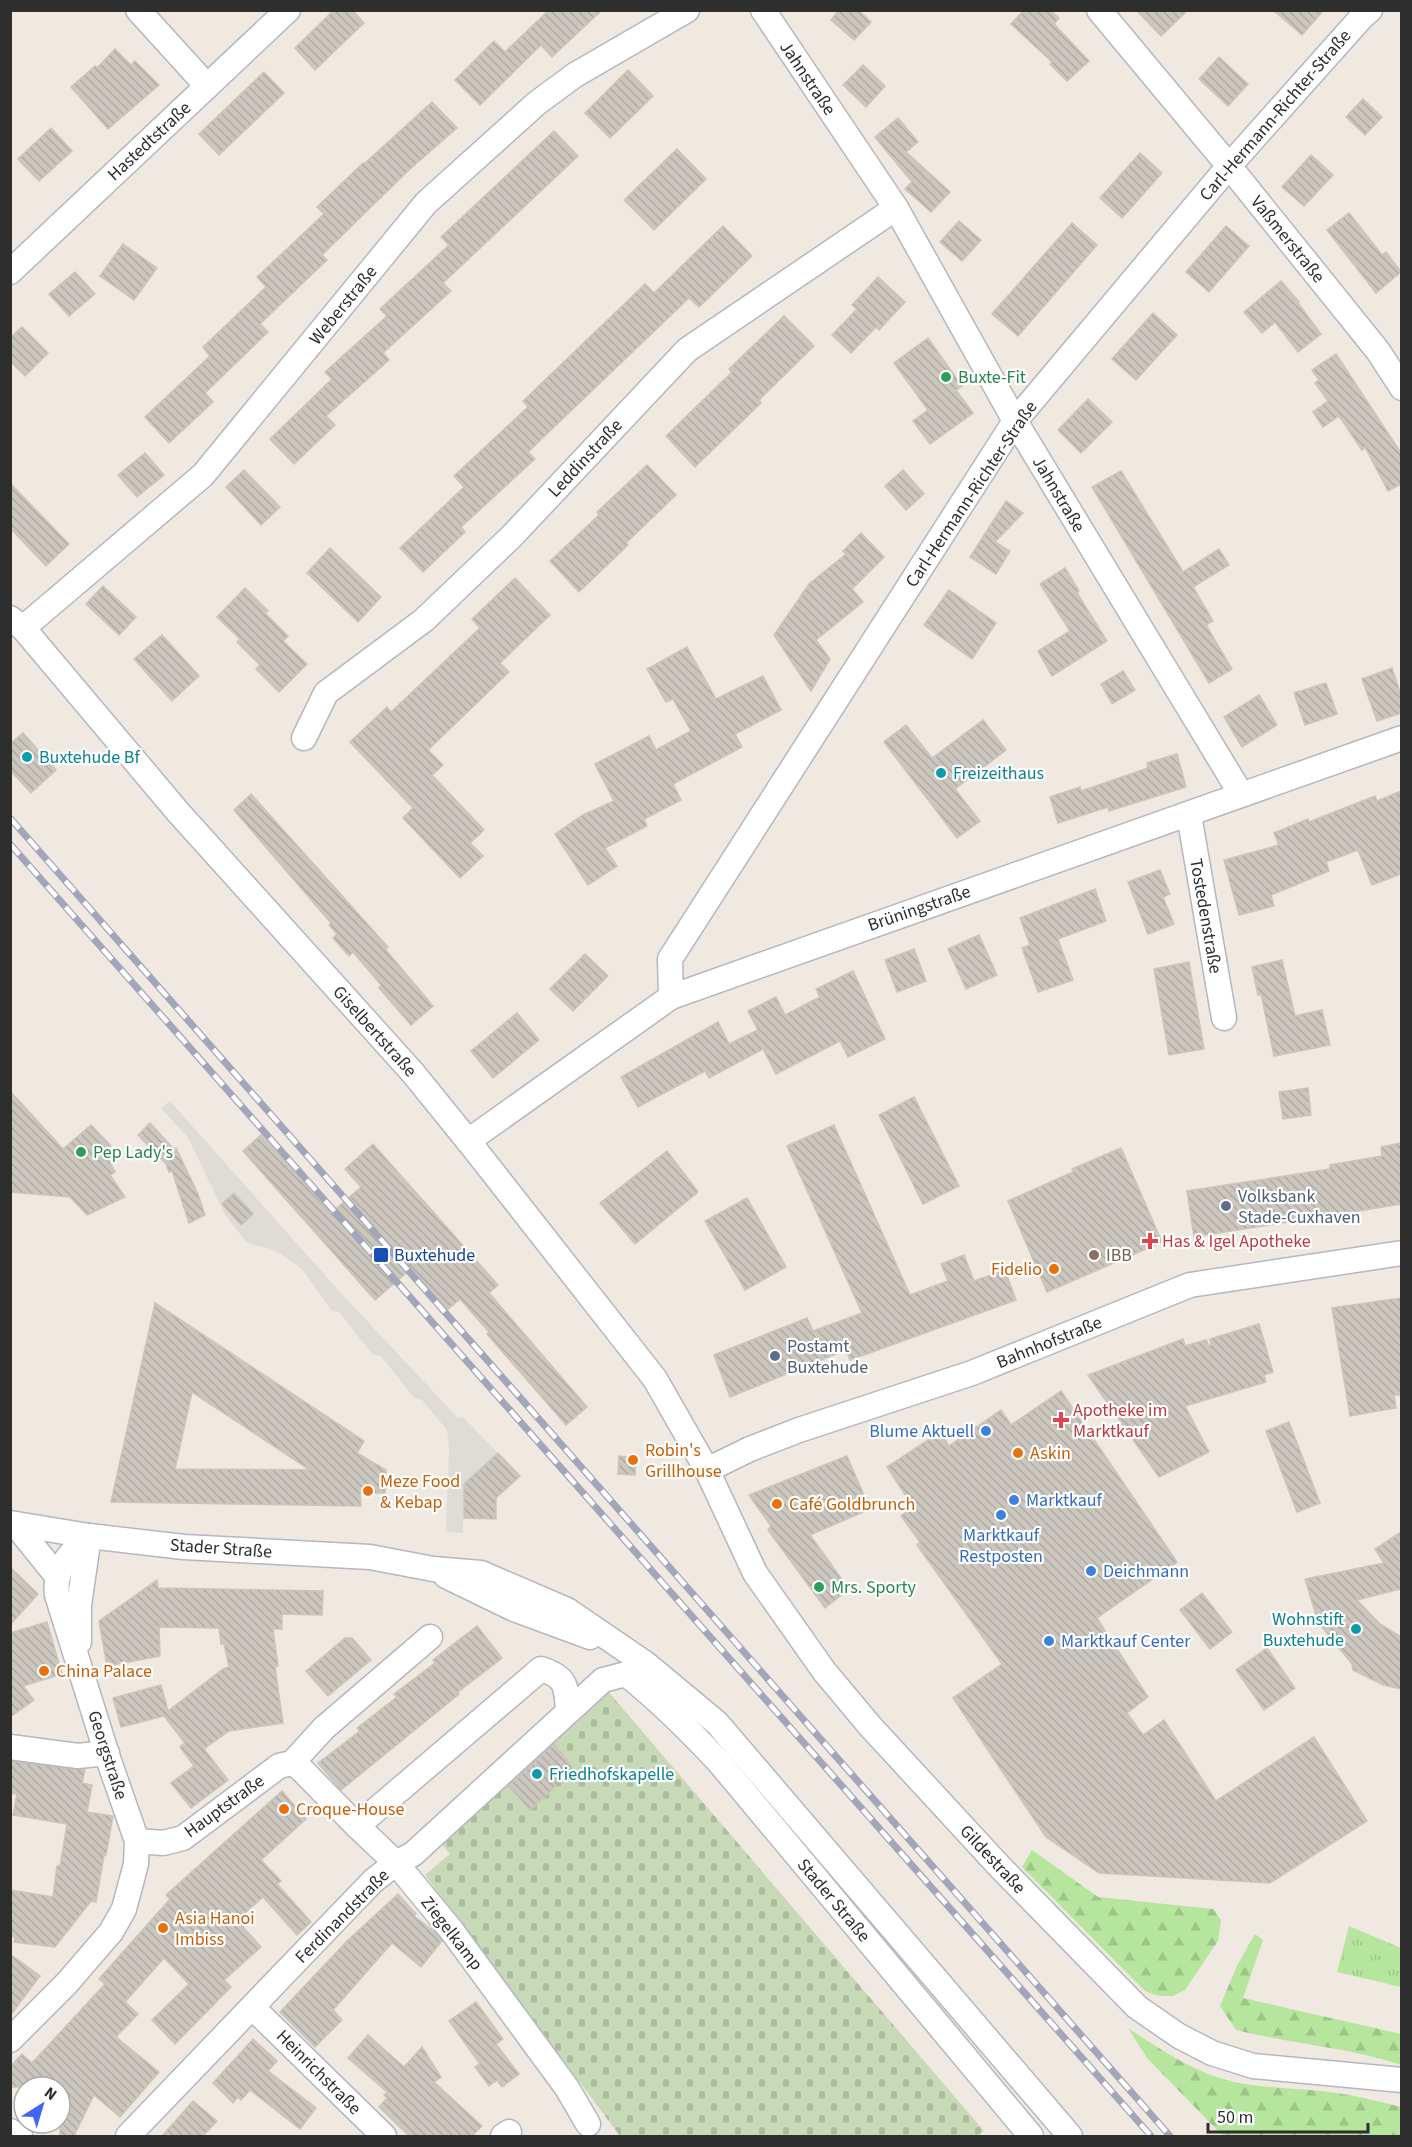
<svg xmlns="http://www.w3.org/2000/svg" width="1412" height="2147" viewBox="0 0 1412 2147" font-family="'Source Sans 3',sans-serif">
<defs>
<pattern id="grass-tufts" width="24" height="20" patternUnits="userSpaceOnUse" patternTransform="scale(1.5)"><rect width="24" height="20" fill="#b6e59e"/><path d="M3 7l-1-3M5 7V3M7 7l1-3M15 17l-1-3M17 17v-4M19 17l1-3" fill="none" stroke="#9dc588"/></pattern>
<pattern id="forest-firs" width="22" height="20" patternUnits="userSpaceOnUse" patternTransform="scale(1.5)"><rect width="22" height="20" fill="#b6e59e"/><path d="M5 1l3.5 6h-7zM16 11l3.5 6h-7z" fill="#9dc588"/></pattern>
<pattern id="cemetery-stones" width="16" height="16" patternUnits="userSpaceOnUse" patternTransform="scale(1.5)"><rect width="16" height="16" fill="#c8d9b8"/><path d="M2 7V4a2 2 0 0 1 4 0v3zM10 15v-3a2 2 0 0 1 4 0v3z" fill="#acbb9e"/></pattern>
<pattern id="building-back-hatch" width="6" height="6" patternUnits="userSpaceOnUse" patternTransform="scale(1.5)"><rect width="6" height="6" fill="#cbc7bf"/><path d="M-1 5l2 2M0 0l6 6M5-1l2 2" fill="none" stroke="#afaba4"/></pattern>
</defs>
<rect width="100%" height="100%" fill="#efe9e1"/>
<path fill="url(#grass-tufts)" d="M1349,1926l52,22v39l-64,-15z"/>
<g fill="url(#forest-firs)">
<path d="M1032,1850l66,47 115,12 8,11 -3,21 -33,49 -12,6h-14l-14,-5 -123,-124z"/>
<path d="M1255,1934l8,6 -20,58 158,36v31c-53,-18 -110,-21 -165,-35l-16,-24 17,-40z"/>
<path d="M1128,2028c33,22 67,45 106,54 29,6 58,6 87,9 27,3 54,9 80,16v29h-178l-76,-78z"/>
</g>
<path fill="url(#cemetery-stones)" d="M606,1689l378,442 -7,5h-357l-195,-261 25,-21 -11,-13z"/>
<path fill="#dfdcd8" d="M170,1101l170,191 118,126 5,-1 35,36 -34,31 -1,49 -17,-1 3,-84 -2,-18 -25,-30 -8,-2 -33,-42 -8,-1 -34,-43 -7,-1 -30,-42 -21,-15 -10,-5 -24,-6 -21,-27 -38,-78 -27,-30z"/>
<g fill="url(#building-back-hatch)" stroke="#cbc5ba" stroke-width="1.5" fill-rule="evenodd">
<path d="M334,10h18l12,13 -49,47 -20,-22z"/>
<path d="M549,10h53l-50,47 -11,-12 -61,60 -25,-25 39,-39 11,11z"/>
<path d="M839,10h19l13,12 -17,18 -23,-20z"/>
<path d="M1024,10h26l9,8 -5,6 35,37 -22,20 -17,-17 2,-2 -41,-38z"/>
<path d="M1136,10h52l-27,26z"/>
<path d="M1273,10h51l-22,25z"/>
<path d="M115,49l16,16 4,-4 24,24 -51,44 -37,-42 24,-21 2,2z"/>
<path d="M1219,57l29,27 -20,22 -29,-27z"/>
<path d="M863,65l22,21 -19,21 -23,-22z"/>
<path d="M628,70l25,26 -43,42 -25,-25z"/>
<path d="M264,72l20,21 -65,62 -20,-21z"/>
<path d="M1363,99l19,18 -17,18 -19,-18z"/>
<path d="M432,102l25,26 -47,41 -88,86 5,5 -67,64 8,8 -63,61 8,9 -44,41 -24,-26 65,-61 -7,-9 63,-60 -9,-10 67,-63 -7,-7 46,-44 1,1z"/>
<path d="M898,118l20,24 -12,10 44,40 -19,20 -26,-23 7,-7 -37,-45z"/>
<path d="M51,128l21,23 -33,30 -21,-22z"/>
<path d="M554,131l24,25 -135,127 8,8 -68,62 6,7 -63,56 9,9 -41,39 -24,-25 62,-60 -7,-7 62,-56 -7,-7 69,-64 -8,-8z"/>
<path d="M677,149l29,30 -52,51 -30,-30z"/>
<path d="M1140,153l22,20 -40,45 -22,-20z"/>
<path d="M1311,155l22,20 -29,31 -22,-19z"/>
<path d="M1349,213l33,42 4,-3 15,20 -25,21 -49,-63z"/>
<path d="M959,221l22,19 -19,21 -22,-19z"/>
<path d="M1072,223l25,22 -79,91 -26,-22z"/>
<path d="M723,226l29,30 -53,51 -10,-9 -161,154 7,7 -74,68 4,5 -42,40 -23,-24 64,-61 -10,-11 74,-69 -5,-6 122,-117 9,9z"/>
<path d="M1226,226l23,20 -40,46 -23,-20z"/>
<path d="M123,244l34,24 -23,32 -34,-24z"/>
<path d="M75,272l20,22 -26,22 -20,-22z"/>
<path d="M878,277l27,25 -26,28 -3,-3 -25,26 -19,-18 25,-26 -5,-4z"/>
<path d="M1281,281l18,21 -1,1 23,31 -23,18 -23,-30 -13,11 -18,-21z"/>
<path d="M1153,313l24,22 -41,45 -24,-21z"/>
<path d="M784,316l30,30 -55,54 2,3 -66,64 -29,-31 66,-64 -3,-3z"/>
<path d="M22,327l26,26 -23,23 -15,-15v-23z"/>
<path d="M928,338l34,48 -6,4 17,23 -43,31 -17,-23 15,-11 -34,-47z"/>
<path d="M1336,354l65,99v31l-13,7 -23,-44 -3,3 -23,-34 -16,11 -10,-15 15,-11 -13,-18 4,-3 -7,-10z"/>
<path d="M1088,399l24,23 -31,31 -23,-23z"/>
<path d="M145,453l19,22 -27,22 -19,-22z"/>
<path d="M647,465l29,30 -50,48 2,2 -49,47 -29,-31 49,-46 -2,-3z"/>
<path d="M244,470l36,37 -19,18 -35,-38z"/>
<path d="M903,470l21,24 -18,16 -21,-24z"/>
<path d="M1121,471l62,101 36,-23 10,16 -36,22 20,34 -7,4 26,44 -23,14 -117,-196z"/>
<path d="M10,483l59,61 -23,22 -36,-38z"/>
<path d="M1006,501l17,12 -28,29 15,9 -14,23 -26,-17z"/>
<path d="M861,533l23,24 -32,32 11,13 -47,38 14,19 -19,32 -37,-56 35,-51 37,-30 -3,-3z"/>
<path d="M330,548l51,49 -23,25 -51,-49z"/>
<path d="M1065,568l14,23 -2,2 30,48 -55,35 -14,-25 32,-20 -30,-47z"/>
<path d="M515,578l35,37 -50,48 9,9 -81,78 15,15 -11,10 52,55 -14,13 13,13 -23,22 -57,-60 10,-10 -63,-66 37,-35 4,5 89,-84 -8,-9z"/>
<path d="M103,586l33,31 -17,18 -33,-31z"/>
<path d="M245,588l23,23 -3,2 23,23 -5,5 24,23 -28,28 -23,-23 4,-4 -23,-23 3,-3 -23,-22z"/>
<path d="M949,590l47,33 -24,36 -48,-34z"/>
<path d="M162,635l37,41 -27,25 -38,-42z"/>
<path d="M687,647l29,52 47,-23 18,34 -46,24 7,13 -69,37 8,16 -37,19 3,7 -42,22 12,18 -29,19 -33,-51 28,-19 31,-14 -19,-37 54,-28 7,14 35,-19 -18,-32 -7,3 -19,-33z"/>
<path d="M1392,668l9,27v18l-24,8 -15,-42z"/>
<path d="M1123,671l12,19 -23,14 -11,-20z"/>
<path d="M1326,683l11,31 -32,11 -11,-32z"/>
<path d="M1259,695l18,30 -35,22 -18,-30z"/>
<path d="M983,720l23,30 -51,39 25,32 -23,17 -73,-96 22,-17 26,33z"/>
<path d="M23,733l33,37 -25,23 -21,-23v-26z"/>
<path d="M1177,754l9,33 -77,24 -1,-4 -50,16 -8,-26 30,-10 1,4 67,-23 -1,-5z"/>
<path d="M1401,791v83l-29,11 -14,-35 -32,12 3,9 -58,24 3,11 -35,9 -15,-55 55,-15 -5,-12 34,-14 1,3 66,-26 2,5z"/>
<path d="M251,794l137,153 -3,2 48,57 -22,19 -32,-37 2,-3 -28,-33 -4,4 -16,-18 4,-4 -8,-9 2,-2 -97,-113z"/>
<path d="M1160,870l10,24 -7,3 11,27 -26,10 -20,-52z"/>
<path d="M1095,889l11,32 -48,18 15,41 -35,12 -16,-44 8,-3 -10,-27z"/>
<path d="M979,935l18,40 -31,14 -18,-40z"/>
<path d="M914,949l12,32 -29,11 -12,-32z"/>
<path d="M585,954l23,22 -35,35 -23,-22z"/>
<path d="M1282,960l13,56 27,-6 8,35 -56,11 -13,-62 -3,1 -6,-28z"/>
<path d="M1189,962l15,87 -35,6 -15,-86z"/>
<path d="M853,971l32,68 -37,18 -8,-16 -64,33 -13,-25 -54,29 -4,-7 -67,36 -17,-30 97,-55 11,22 29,-14 -10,-19 28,-14 9,18 35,-18 -4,-8z"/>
<path d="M517,1013l22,27 -46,38 -22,-27z"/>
<path d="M1308,1088l3,27 -28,4 -4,-27z"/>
<path d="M10,1091l53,58 28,-24 20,21 -6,6 10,20 -5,3 15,22 -38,18 -17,-18 -60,-5z"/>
<path d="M914,1097l45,89 -36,18 -44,-89z"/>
<path d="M150,1123l24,26 2,-1 22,46 7,21 -16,8 -17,-52 -3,1 -3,-8 -28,-29z"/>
<path d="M834,1125l76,170 38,-14 -7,-17 23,-9 10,26 31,-11 11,30 -166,60 -4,-10 -116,47 -16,-42 93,-37 6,13 49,-18 -75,-167z"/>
<path d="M261,1135l70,78 30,-26 -16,-18 28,-25 125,141 -9,8 98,114 -21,18 -79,-91 2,-2 -29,-33 -13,11 -36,-41 -36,31 -132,-149z"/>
<path d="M1401,1143v61l-207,33 -7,-46 143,-22v-4l52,-9 -1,-9z"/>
<path d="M1121,1148l41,94 -115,50 -39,-91 65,-29 -1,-3z"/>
<path d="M667,1151l31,41 -63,52 -35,-41z"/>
<path d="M234,1193l19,21 -12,11 -19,-21z"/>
<path d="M747,1198l39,69 -41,23 -40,-69z"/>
<path d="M1401,1298v97h-7l2,13 -46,8 -18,-108z"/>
<path d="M155,1303l209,138 -7,12 29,17 -1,23h-25l1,13 -250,-4zM192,1392l118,78 -135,-1z"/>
<path d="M1259,1324l14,48 -9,3 2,7 -81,24 24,46 -50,25 -71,-102 95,-36 2,7 21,-6 3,6 2,-1 -1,-6z"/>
<path d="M1061,1391l116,171 -80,56 51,79 -21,16 16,22 21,-15 52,81 98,-64 53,84 -97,62 -171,-10 -53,-36 -93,-139 49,-34 -85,-119 3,-3 -19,-26 12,-9 -26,-40 53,-35 9,14 52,-36 10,15z"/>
<path d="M1289,1422l31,81 -23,9 -31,-81z"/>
<path d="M498,1453l22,23 -24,22v21l-32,-1v-34z"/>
<path d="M619,1456l17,2 -1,17 -17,-1z"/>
<path d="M847,1456l23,53 -60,26 39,54 -24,19 -57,-78 3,-4 -22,-31z"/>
<path d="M1401,1532v59l-1,-2 -43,11 23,24 21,13v52l-18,-4 -30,-15 -1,-6 -34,-42 -13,-43 79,-16 -9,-14z"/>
<path d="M10,1567l28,27 -28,31z"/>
<path d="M157,1580l1,8 165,3 -1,24 -40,-1v15h-9l5,37 -3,1 8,56 -54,8 -25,18 24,31 -37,28 -20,-25 23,-17 -14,-19 5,-4 -21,-27 -43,11 -8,-29 48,-13 7,26 55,-42 6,-2 -5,-23h-3l-2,-16 -60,-1 1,29 -53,10 -8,-45z"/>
<path d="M1202,1593l30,39 -22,17 -30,-39z"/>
<path d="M47,1622l15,52 -39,12 11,14 -24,17v-84z"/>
<path d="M477,1626l25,32 -44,34 1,2 -118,96 -23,-27 42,-32 -3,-3 40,-31 -3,-3 41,-31 -2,-3z"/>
<path d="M345,1638h7l19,22 -43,36 -22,-25z"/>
<path d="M1267,1648l28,40 -31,22 -28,-40z"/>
<path d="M554,1744l18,22 -19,17 3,3 -26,24 -22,-24z"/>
<path d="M10,1761l75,9 -3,13 10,2 -5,27 26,4 -7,39h-2l-8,47 -5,-1 -36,46 -41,-5 1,-5 -5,-1v-46l43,7 4,-31h3l7,-42 -54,-9 4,-21 -7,-1z"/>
<path d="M282,1791l24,28 -45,41 20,21 -4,3 34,38 -14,13 -34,-38 -26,23 24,27 -37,33 7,7 -56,57 -23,-24 37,-36 -25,-26 -39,44 13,12 -22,23 43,35 -39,45 -26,-22 -20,41h-14v-49h-50v-20l12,-13 10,9 73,-79 -6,-5 71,-80 -4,-4z"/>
<path d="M398,1894l18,20 -2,2 21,16 7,9 -21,26 -29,-24 -59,67 9,10 -27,27 -35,-35 67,-71z"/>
<path d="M10,1954l30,22 -30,40z"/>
<path d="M476,2002l27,37 -7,5 23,30 -17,13 -5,-7 -8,6 -14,-19 5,-3 -31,-43z"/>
<path d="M368,2035l36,32 18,-20 19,30 -7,5 48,44 -10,10h-63l-30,-29 8,-9 -3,-3 3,-3 -39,-34z"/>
<path d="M253,2039l24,22 -9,10 48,37 -16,21 -50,-39 -9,10 -3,-3 -5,6 -20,-20z"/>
<path d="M193,2101l24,20 -14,15h-41z"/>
</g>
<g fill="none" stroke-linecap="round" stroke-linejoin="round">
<g stroke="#b4b7c1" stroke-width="27">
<g id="minor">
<path d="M138,10l69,76"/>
<path d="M763,10l133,198 119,213 226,373"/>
<path d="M1099,10l130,156 149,185 24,37"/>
<path d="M10,272l278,-262"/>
<path d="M10,618l13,10 155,184 235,261 60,74 182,232 52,91 48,103 69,98 46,55 130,141 137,140 42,29 33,17 41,13 149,14"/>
<path d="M23,628l180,-153 223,-272 111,-100 38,-28 112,-65"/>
<path d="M304,738l22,-45 98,-73 87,-83 176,-187 209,-142"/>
<path d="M1189,815l35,203"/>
<path d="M671,997l-1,-38 345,-538 214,-255 132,-148 9,-8"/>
<path d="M468,1141l203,-144 731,-259"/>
<path d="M707,1470l43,-21 49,-19 173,-57 218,-88 212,-32"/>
<path d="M10,1523l79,13 95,11 186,10 63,12 48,4 86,37 79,54 71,59 353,413"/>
<path d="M15,1524l42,52"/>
<path d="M446,1576l68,33 76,28"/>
<path d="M79,1642v-37l10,-69"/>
<path d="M10,1747l68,9 29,-3"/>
<path d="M292,1763l8,5 57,58 39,37 56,68 115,157 21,36"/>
<path d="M357,1826l184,-157c25,8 25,16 27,41"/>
<path d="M137,1841l26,2 20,-5 96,-72 13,-3 32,-35 106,-91"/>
<path d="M253,2008l131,128"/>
<path d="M10,2040l57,-57 44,-51 13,-23 12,-45 1,-23 -28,-80 -52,-166c-4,-26 14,-43 32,-59"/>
<path d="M10,2131l10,5"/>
<path d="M128,2136l245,-255 23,-18 17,-9 190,-174 23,-6c34,27 64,57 93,88l312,374"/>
<path d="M503,2136l6,-4"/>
</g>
</g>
<use href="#minor" stroke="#fff" stroke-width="24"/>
<g stroke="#a3a6b8" stroke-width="7">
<g id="rail">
<path d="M10,818l1160,1318"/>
<path d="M10,844l1141,1292"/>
</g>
</g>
<use href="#rail" stroke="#fff" stroke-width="4.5" stroke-dasharray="14" stroke-linecap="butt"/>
</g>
<g fill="#2e9e5b" stroke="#fff" stroke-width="2">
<circle cx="946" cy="377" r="6"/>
<circle cx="81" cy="1152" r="6"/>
<circle cx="819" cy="1587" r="6"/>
</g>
<g fill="#0f9aa8" stroke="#fff" stroke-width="2">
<circle cx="27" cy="757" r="6"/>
<circle cx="941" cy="773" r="6"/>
<circle cx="1356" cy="1629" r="6"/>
<circle cx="537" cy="1774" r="6"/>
</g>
<g fill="#5c6f8a" stroke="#fff" stroke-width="2">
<circle cx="1226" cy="1206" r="6"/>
<circle cx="775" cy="1356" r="6"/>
</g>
<g fill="#e0444e" stroke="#fff" stroke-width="2">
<path d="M1147 1232h6v6h6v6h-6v6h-6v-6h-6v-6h6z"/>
<path d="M1058 1411h6v6h6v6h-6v6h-6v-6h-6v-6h6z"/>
</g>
<rect fill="#1a4fb4" stroke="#fff" stroke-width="2" x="373" y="1247" width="16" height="16" rx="3"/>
<circle fill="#8d6e63" stroke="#fff" stroke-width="2" cx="1094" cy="1255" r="6"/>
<g fill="#e8710a" stroke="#fff" stroke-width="2">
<circle cx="1054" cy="1269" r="6"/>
<circle cx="1018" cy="1453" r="6"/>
<circle cx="633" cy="1460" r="6"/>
<circle cx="368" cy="1491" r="6"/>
<circle cx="777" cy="1504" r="6"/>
<circle cx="44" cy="1671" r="6"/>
<circle cx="284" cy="1809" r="6"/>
<circle cx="163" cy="1928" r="6"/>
</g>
<g fill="#3f7fe0" stroke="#fff" stroke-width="2">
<circle cx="986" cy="1431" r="6"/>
<circle cx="1014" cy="1500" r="6"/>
<circle cx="1001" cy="1515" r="6"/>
<circle cx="1091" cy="1571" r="6"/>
<circle cx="1049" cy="1641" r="6"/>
</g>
<g text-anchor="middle" stroke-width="4.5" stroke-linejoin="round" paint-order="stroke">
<g font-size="18" fill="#2e2e2e" stroke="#fff">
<text transform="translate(808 78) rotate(56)" y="6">Jahnstraße</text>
<text transform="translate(1275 115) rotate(-49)" y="6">Carl-Hermann-Richter-Straße</text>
<text transform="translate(149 141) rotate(-43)" y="6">Hastedtstraße</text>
<text transform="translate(1288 239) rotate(51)" y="6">Vaßmerstraße</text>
<text transform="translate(343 305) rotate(-51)" y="6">Weberstraße</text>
<text transform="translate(585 458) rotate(-47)" y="6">Leddinstraße</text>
<text transform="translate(971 494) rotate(-56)" y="6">Carl-Hermann-Richter-Straße</text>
<text transform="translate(1059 494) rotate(59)" y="6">Jahnstraße</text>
<text transform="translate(919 908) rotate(-19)" y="6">Brüningstraße</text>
<text transform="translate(1206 916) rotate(80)" y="6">Tostedenstraße</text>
<text transform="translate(375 1031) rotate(48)" y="6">Giselbertstraße</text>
<text transform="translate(1049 1342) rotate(-22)" y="6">Bahnhofstraße</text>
<text transform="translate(221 1548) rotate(4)" y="6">Stader Straße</text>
<text transform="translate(108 1755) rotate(72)" y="6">Georgstraße</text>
<text transform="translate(224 1806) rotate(-36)" y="6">Hauptstraße</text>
<text transform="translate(993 1859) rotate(47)" y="6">Gildestraße</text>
<text transform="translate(834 1900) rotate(50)" y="6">Stader Straße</text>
<text transform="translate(342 1916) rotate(-45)" y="6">Ferdinandstraße</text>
<text transform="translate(452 1933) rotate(52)" y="6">Ziegelkamp</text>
<text transform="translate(319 2072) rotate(45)" y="6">Heinrichstraße</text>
</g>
<g font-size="18" fill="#27864d" stroke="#fff" text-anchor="start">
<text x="958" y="383">Buxte-Fit</text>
<text x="93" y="1158">Pep Lady's</text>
<text x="831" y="1593">Mrs. Sporty</text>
</g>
<g font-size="18" fill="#0d838f" stroke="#fff" text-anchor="start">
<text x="39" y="763">Buxtehude Bf</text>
<text x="953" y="779">Freizeithaus</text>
<text x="1344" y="1625" text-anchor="end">Wohnstift<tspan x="1344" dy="21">Buxtehude</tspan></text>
<text x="549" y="1780">Friedhofskapelle</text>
</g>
<g font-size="18" fill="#4e5e75" stroke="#fff" text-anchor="start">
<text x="1238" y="1202">Volksbank<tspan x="1238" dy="21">Stade-Cuxhaven</tspan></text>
<text x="787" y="1352">Postamt<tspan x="787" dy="21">Buxtehude</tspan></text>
</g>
<g font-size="18" fill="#be3a42" stroke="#fff" text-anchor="start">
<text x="1162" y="1247">Has &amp; Igel Apotheke</text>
<text x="1073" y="1416">Apotheke im<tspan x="1073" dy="21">Marktkauf</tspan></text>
</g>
<g font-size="18" fill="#164399" stroke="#fff" text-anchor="start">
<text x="394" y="1261">Buxtehude</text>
</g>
<g font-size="18" fill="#785e54" stroke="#fff" text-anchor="start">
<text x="1106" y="1261">IBB</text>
</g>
<g font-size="18" fill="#c56008" stroke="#fff" text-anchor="start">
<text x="1042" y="1275" text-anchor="end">Fidelio</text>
<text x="645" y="1456">Robin's<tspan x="645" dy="21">Grillhouse</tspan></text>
<text x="1030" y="1459">Askin</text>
<text x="380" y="1487">Meze Food<tspan x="380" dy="21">&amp; Kebap</tspan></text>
<text x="789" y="1510">Café Goldbrunch</text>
<text x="56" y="1677">China Palace</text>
<text x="296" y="1815">Croque-House</text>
<text x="175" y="1924">Asia Hanoi<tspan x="175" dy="21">Imbiss</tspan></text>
</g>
<g font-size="18" fill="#366cbe" stroke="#fff" text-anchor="start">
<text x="974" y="1437" text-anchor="end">Blume Aktuell</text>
<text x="1026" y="1506">Marktkauf</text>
<text x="1001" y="1541" text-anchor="middle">Marktkauf<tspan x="1001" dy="21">Restposten</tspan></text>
<text x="1103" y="1577">Deichmann</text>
<text x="1061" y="1647">Marktkauf Center</text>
</g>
</g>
<rect width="1412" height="2147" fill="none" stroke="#2e2e2e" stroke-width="24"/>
<g transform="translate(42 2105) rotate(37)"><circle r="28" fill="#ffffff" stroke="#ababab" stroke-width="1.5"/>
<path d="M0-4.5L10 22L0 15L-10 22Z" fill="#4264fb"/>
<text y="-9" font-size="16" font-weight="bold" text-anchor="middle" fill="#2e2e2e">N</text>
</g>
<path d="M1208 2123v9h160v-9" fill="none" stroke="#2e2e2e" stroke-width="3"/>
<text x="1217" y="2123" font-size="18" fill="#2e2e2e" stroke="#ffffff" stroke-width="4.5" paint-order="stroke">50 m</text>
</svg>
